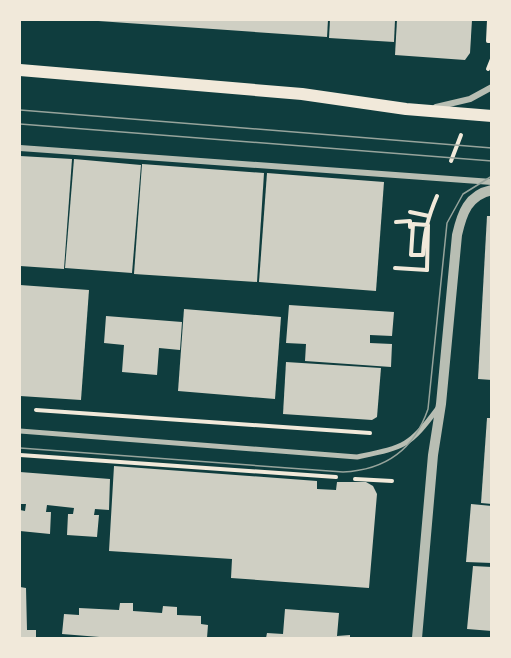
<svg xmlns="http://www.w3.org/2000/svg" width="511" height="658" viewBox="0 0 511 658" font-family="Bitter,serif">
<rect width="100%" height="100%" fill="#0f3d3e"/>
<g fill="#cfcfc3">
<path d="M84,20h244l-1,17z"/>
<path d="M330,20h65l-1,22 -65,-4z"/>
<path d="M397,20h75l-2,33 -5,7 -70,-5z"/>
<path d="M20,156l52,3 -8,110 -44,-3z"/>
<path d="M74,159l67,6 -9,108 -67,-5z"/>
<path d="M142,164l122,9 -7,109 -123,-8z"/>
<path d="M267,173l117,9 -8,109 -117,-9z"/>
<path d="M487,216h5v164l-14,-1z"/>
<path d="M20,285l69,5 -8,110 -61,-4z"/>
<path d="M289,305l105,7 -2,24 -22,-1v8l22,1 -1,23 -86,-6 1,-17 -20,-1z"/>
<path d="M184,309l97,8 -6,82 -97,-8z"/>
<path d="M106,316l76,6 -2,28 -21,-2 -2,27 -35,-3 2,-27 -20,-2z"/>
<path d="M286,362l95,6 -4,49 -5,3 -89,-6z"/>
<path d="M487,418h5v86l-11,-1z"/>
<path d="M114,466l203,15v8l19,1 1,-8h29l7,4 4,8 -8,94 -138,-10 1,-19 -123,-8z"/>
<path d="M20,472l90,7 -1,31 -14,-1 -1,6h5l-2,22 -30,-2 1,-21h5l1,-6 -27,-3 -1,7h5l-1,22 -30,-3v-21l5,1 1,-7h-6z"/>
<path d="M471,504l21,2v57l-26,-1z"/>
<path d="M473,566l19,1v64l-25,-2z"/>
<path d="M20,587l6,1 1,42h9v8h-16z"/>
<path d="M120,603h13v8l29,2 1,-7 14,1v8l24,1v8l7,1 -1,13h-95l-50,-4 2,-20 15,1v-7l40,2z"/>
<path d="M285,609l54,4 -2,23 13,-1v3h-84l1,-5 16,1z"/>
</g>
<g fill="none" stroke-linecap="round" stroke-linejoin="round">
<g stroke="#f1e9da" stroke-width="4">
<path d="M489,20l-1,21h4"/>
<path d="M488,69l4,-10"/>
<path d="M451,161l10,-26"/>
<path d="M410,212l19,4"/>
<path d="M396,222l14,-1v6"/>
<path d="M395,268l32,2"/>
<path d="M427,270l1,-45 -15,-1 -2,31h12c1,-22 5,-38 14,-59"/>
<path d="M36,410l334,23"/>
<path d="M20,455l316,22"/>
<path d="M355,479l37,2"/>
</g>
<path stroke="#b8beb3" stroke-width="5" d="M20,431l337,26c48,-10 52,-10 81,-49"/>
<g stroke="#b8beb3" stroke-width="6">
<path d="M436,107l34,-8 22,-12"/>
<path d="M20,148l472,34"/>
</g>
<path stroke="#b8beb3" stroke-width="10" d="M417,638l16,-183 8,-51 16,-169c5,-22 11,-40 35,-45"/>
<path stroke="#f1e9da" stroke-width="12" d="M20,70l282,24 104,15 86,7"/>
<g stroke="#97a49c" stroke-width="1.5">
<path d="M20,110l472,38"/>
<path d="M20,124l472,37"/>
<path d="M20,448l323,24c43,-2 71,-22 85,-63l19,-186 16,-29 29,-18"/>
</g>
</g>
<rect width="511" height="658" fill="none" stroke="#f1e9da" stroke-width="42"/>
</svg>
